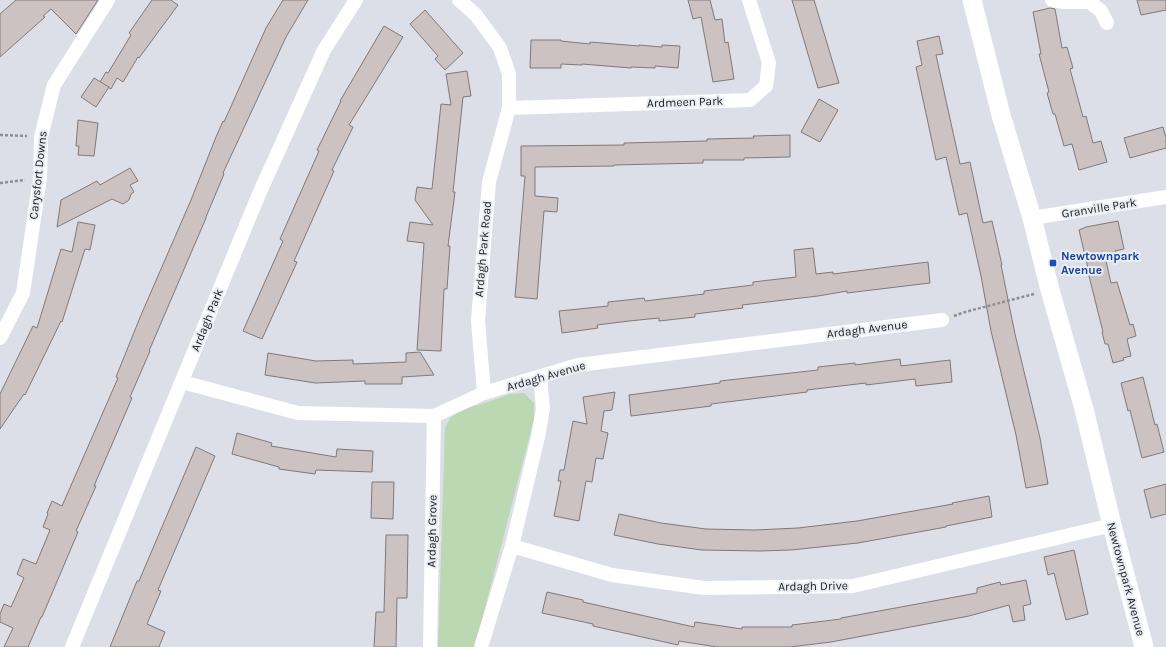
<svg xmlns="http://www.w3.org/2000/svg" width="1166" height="647" viewBox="0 0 1166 647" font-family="Karla,sans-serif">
<rect width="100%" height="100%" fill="#dcdfe7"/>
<path fill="#bbd8b2" d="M524,393l10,10v16l-59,228h-37l7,-219 5,-10 10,-8 28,-8 22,-8z"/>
<g fill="#cbc2c1" stroke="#817978">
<path d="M16,0h82l-22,34 -25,-25 -8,7 2,1 -45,40v-43z"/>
<path d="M152,0h19l7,5 -39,53 -1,-1 -15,25 -6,-4 -6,11 -11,-7 6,-10 2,1 23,-38 -2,-2z"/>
<path d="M283,0h25l-22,37 -63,136 1,1 -18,43v1l-57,133h1l-20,46 2,1 -38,88h2l-20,45 2,1 -36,85h-1l-13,30h-24l9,-19 -13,-6v-8l4,-10 7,3 13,-29 -7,-4 6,-15 13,5 14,-34 -7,-3 5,-13 -1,-1 5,-12 10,5 56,-128 -2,-1 25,-62 50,-115 25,-63 7,-16 1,1 42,-94z"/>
<path d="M688,0h22l5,20 7,-1 3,24 3,-1 6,37 -21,3 -12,-65 -8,2z"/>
<path d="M792,0h22l25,83 -21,5z"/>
<path d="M1137,0h29v10l-25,5z"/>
<path d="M1050,8l5,1 7,39 5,-1 6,21 -3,1 13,48 3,-1 7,27 8,-2 6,21 -28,8 -7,-26 -8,2 -9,-32h-2l-6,-21 2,-1 -10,-38h2l-8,-42z"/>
<path d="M425,10l38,43 -18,17 -10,-11 3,-3 -28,-32z"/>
<path d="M384,26l19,11 -54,88 4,2 -21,43 2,1 -40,90 3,1 -35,77 -19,-8 40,-90 -3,-2 39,-88 -2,-1 24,-49h-1z"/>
<path d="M939,36l4,18 -7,1 24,109 10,-2 13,61 9,-2 10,44h-1l14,69 25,104 8,46 -22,4 -10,-53 -25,-104 -10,-55 -14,-63 -8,2 -13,-58 -10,3 -20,-93 6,-2 -5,-24z"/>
<path d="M531,40h30v1l29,3v-2l49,4v-1l23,2v-2l18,1 -2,22 -23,-2v2l-24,-1v1l-49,-4v1l-21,-1v4h-31z"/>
<path d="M467,71l4,25 -8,1 -10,95h2l-7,54h2l-3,43h-3l-3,62 -24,-1 7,-107 -17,-2 3,-19 23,3 -18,-25 2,-13 15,2 9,-85 10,1 -5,-31z"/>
<path d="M94,78l15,9 -13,20 -15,-10z"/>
<path d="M819,99l19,11 -18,32 -19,-10z"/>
<path d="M78,120l20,3 -4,33 -16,-1 1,-9h-3z"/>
<path d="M1163,127l3,11v10l-36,10 -6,-20z"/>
<path d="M790,135v22l-46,1v2h-41v3l-89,2v1l-79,1v29l23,2 -1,14 -13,-1 -7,88 -22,-2 10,-121h-4v-30l103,-1v-2l83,-2v-2l47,-1 -1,-2z"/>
<path d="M130,168l8,13 -8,4 4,7 -3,2 -2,6 -6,4 -11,-5 -55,28 4,-27 36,-19 3,4z"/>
<path d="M1118,221l6,28 -9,2 2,7 -11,3 5,22 6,-1 13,43 3,-1 3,12 -9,3 4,17 -8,2 1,2 -11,3 -5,-19h-3l-3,-12h1l-16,-64h1l-9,-38 7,-3z"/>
<path d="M78,222l17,3 -5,25 -5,-1 -23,73 -1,-1 -36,74 -1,-1 -24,35v-35l33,-68 4,2 24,-79 11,3z"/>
<path d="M813,248l3,26 17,-2v2l95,-12 2,21 -83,10v-2l-29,5 -76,9 1,3 -48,6v3l-36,4v-3l-30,3 -32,4 1,3 -36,5 -3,-22 49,-5v-4l19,-2 17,-2 1,3 59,-7v-3l49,-6v-3l43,-5 -2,-27z"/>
<path d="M420,352l14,23 -32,2v7h-37v-3l-50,2 -50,-8 3,-22 48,8 37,-1v4l53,-2v-9z"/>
<path d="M900,359l1,7 49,-6 2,22 -36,4 -1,-7 -49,6v-2l-59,7v2l-96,12v2l-80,10 -2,-21 91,-12v-2l98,-11v-3l37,-4v2z"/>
<path d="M1143,377l12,48 2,-1 7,28 -22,6 -12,-48 -2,1 -7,-28z"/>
<path d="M615,392l-3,18 -8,1 -3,20 7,2 -5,26 -7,-1 -4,24 -6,-1 -7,40 -25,-5 7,-35h-3l2,-11h4l9,-49 14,3 -4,-27z"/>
<path d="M237,433l35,10 -1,3 65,11 1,-8 36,2 -1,21 -56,-2 -1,4 -36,-5v-2l-47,-13z"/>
<path d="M196,447l19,9 -57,134 3,1 -14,33 18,8 -6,15h-49l27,-66h2z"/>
<path d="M372,482h22l-1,37 -22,-1z"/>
<path d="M1166,484v30l-15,4 -7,-28z"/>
<path d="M989,496l3,21 -46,9v1l-88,16 -67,7 -31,1 -58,-1 -44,-6 -44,-9 5,-21 42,9 45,6 49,1 43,-2 59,-7 96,-17 -1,-1z"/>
<path d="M386,535h22l-1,63h-10l-1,49h-22l2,-35h8z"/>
<path d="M1074,550l14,64 -22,6 -12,-47 -6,2 -4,-18z"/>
<path d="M1026,580l5,24 -8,2 2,14 -12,2 -4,-17 -40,11 -138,26 -41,5h-73l-38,-6 -1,4 -85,-19v-2l-51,-11 5,-21 36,8v2l111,25 1,-5 47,7v-2h50v-2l49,-6v-1l136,-25v-5l23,-6 1,3z"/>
</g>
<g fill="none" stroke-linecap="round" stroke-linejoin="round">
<g stroke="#8d8f95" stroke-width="2.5" stroke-dasharray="3 2" stroke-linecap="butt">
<path d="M0,135l27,1"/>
<path d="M0,183l25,-3"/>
<path d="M954,316l11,-4 69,-18"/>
</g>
<g stroke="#fff" stroke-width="14">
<path d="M459,0l17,15 24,33 9,26v34l-20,74 -11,139 6,72"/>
<path d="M1052,0l11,2h27l11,9 6,12"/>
<path d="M509,108l241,-8 16,-14 3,-23 -20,-63"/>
<path d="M1032,218l134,-21"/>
<path d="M0,338l23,-45 17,-115 1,-41 13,-52 54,-85"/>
<path d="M182,382l116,31 136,3 50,-23 94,-28 364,-45"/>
<path d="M512,546l100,29 92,13 149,-2 259,-61"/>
<path d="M72,647l187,-453 65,-144 32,-50"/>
<path d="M430,647l4,-231"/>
<path d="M481,647l31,-101 26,-109 5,-28 -3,-33"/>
</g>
<path stroke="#fff" stroke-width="19" d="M972,0l29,115 31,103 18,72 34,119 28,116 32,122"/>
</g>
<rect fill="#1a4fb4" stroke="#e9edf4" stroke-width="1.5" x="1049" y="259" width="8" height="8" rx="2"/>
<g text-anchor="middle" stroke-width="4" stroke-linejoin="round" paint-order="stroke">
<g font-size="12" fill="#1a1b1e" stroke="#e9edf4">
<text transform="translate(685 102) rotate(-2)" y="4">Ardmeen Park</text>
<text transform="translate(38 175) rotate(-84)" y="4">Carysfort Downs</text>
<text transform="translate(1099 208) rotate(-9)" y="4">Granville Park</text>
<text transform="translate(483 249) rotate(-85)" y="4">Ardagh Park Road</text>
<text transform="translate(207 320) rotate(-68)" y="4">Ardagh Park</text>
<text transform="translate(867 329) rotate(-7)" y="4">Ardagh Avenue</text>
<text transform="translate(546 376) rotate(-16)" y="4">Ardagh Avenue</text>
<text transform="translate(432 531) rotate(-89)" y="4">Ardagh Grove</text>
<text transform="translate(1126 579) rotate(75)" y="4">Newtownpark Avenue</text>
<text transform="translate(813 586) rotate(-1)" y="4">Ardagh Drive</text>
</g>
<g font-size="12" font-weight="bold" fill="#164399" stroke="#e9edf4" text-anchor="start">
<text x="1061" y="260">Newtownpark<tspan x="1061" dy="14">Avenue</tspan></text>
</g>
</g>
</svg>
